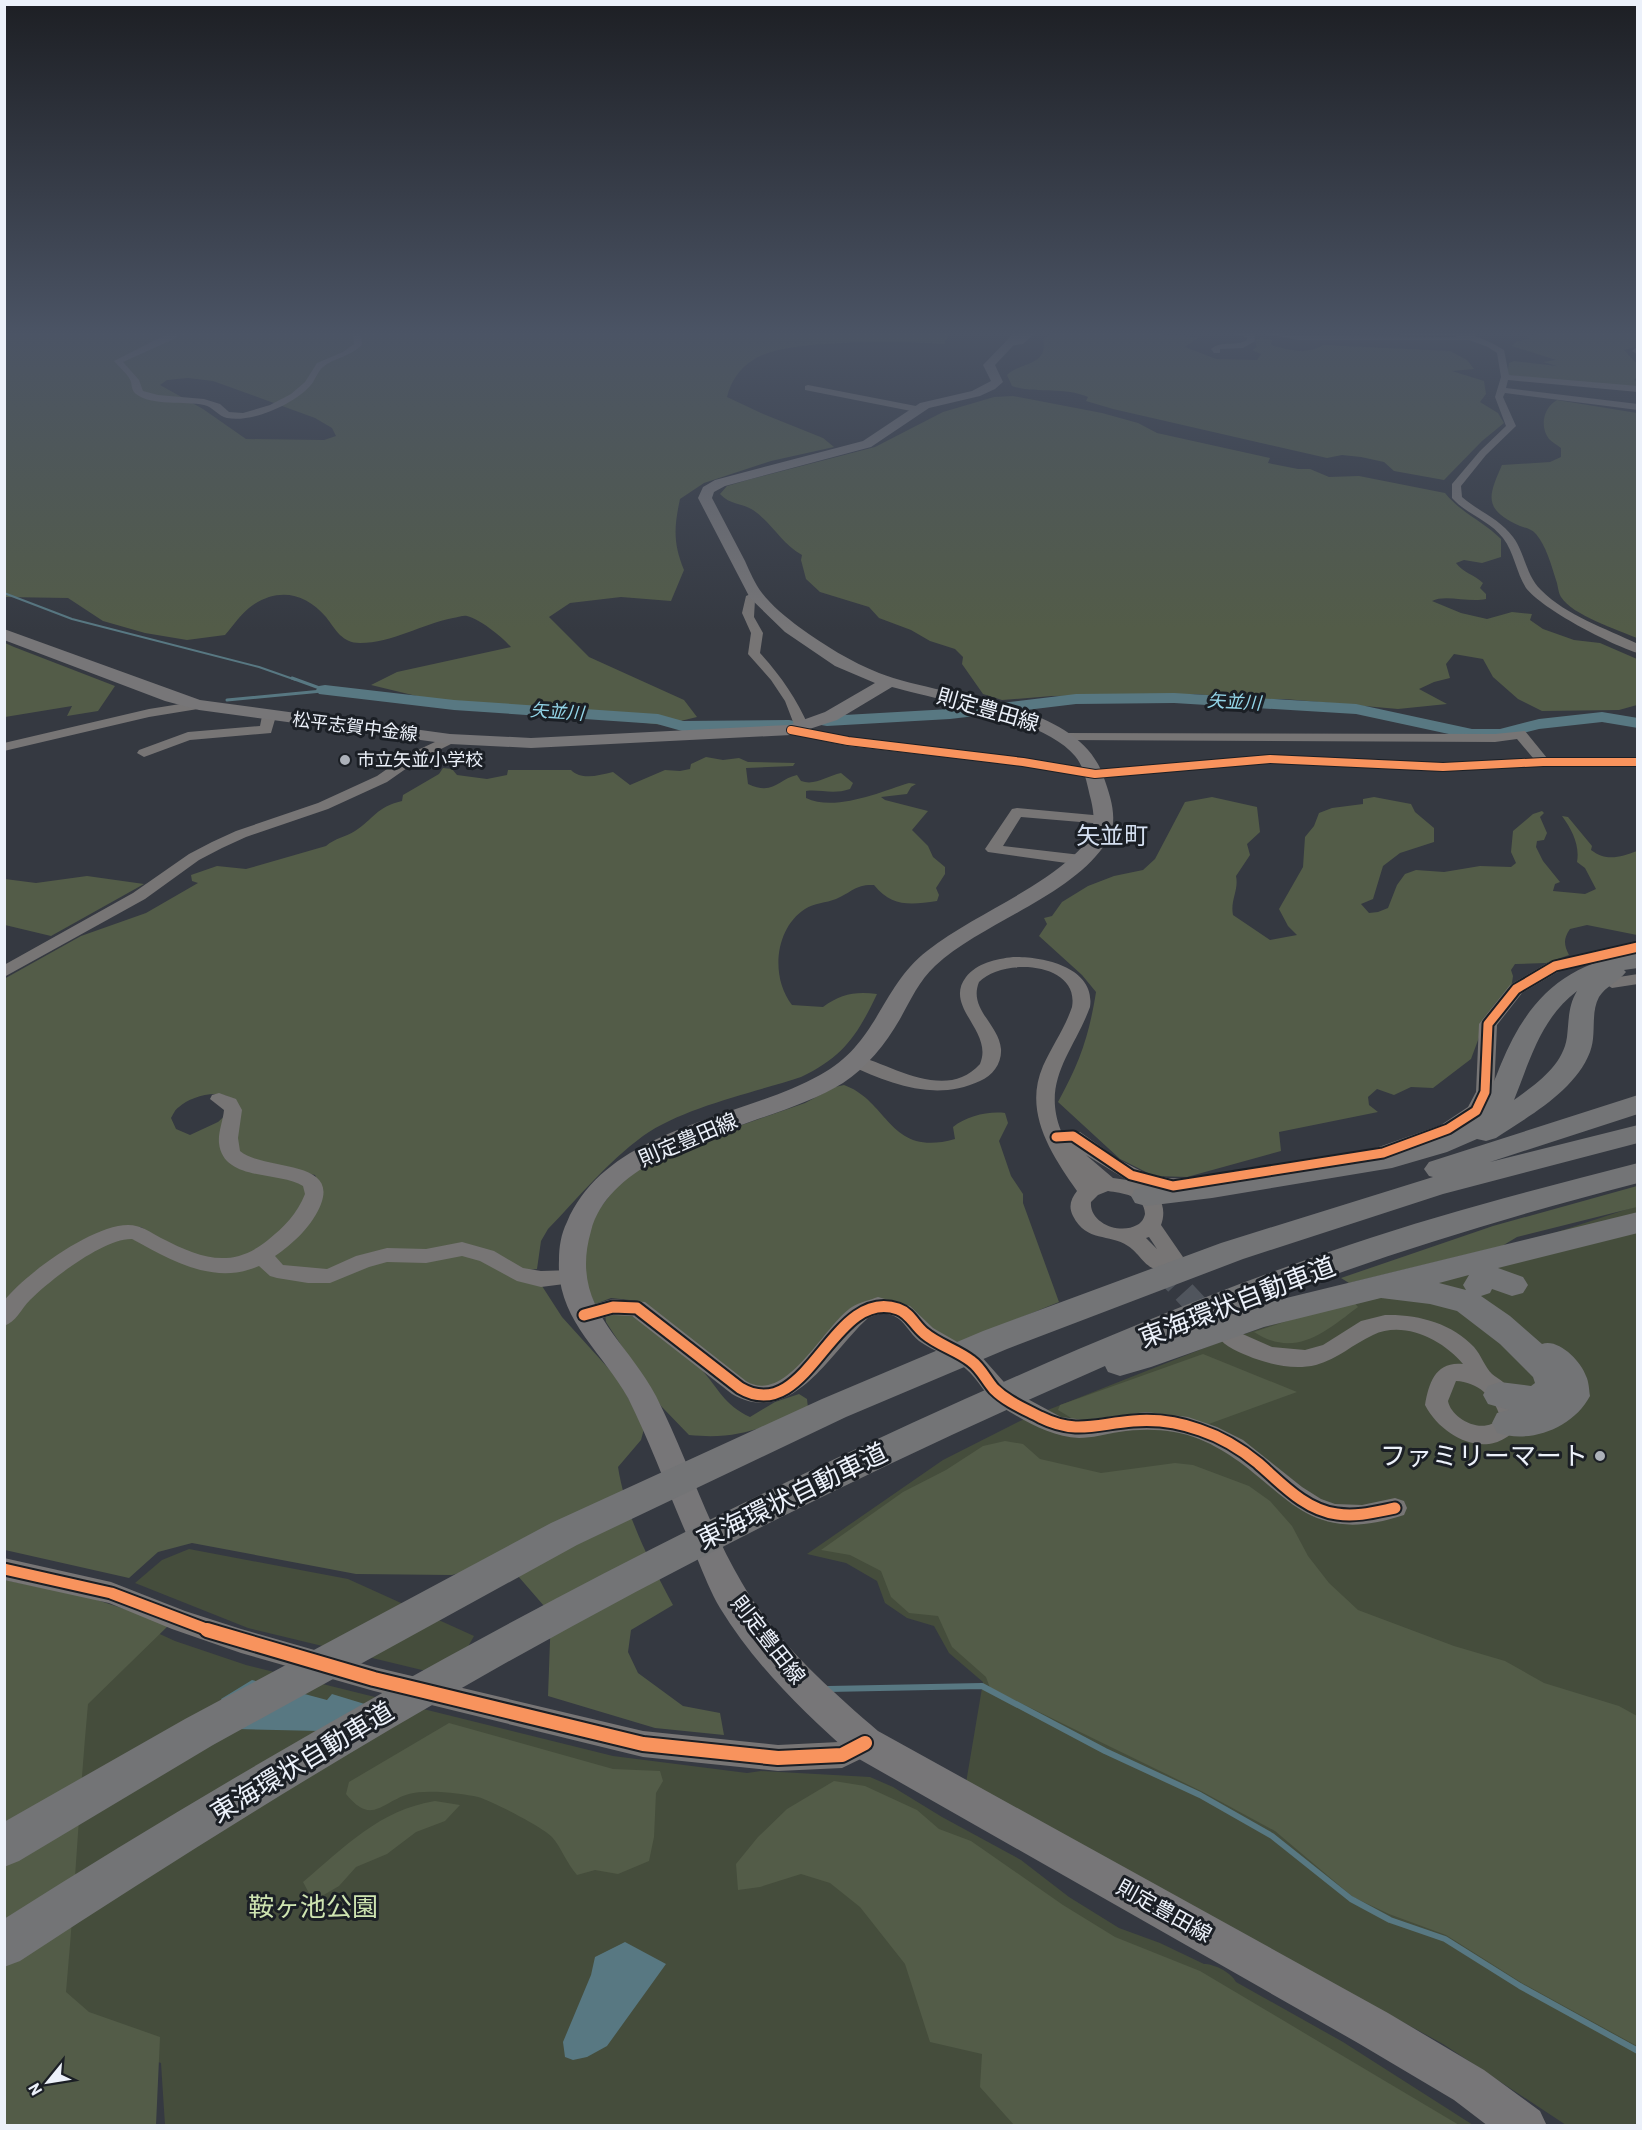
<svg xmlns="http://www.w3.org/2000/svg" width="1642" height="2130" viewBox="0 0 1642 2130" font-family="Barlow,'Noto Sans JP',sans-serif">
<rect width="100%" height="100%" fill="#353941"/>
<g fill="#454d3c">
<path d="M1637,1206v919h-71l-123,-81 -477,-261 17,-101 -34,-29 -15,-27 -27,-8 -22,-15 -8,-22 -31,-18 -39,-9 136,-94 77,-39 197,-78z"/>
<path d="M189,1549l159,30 126,57 -23,41 -203,-49 -113,-45 27,-23z"/>
<path d="M4,1587l123,32 48,22 71,24 367,91 134,17 14,-2 109,6 23,10 49,30 79,43 48,37 50,31 41,15 44,21c10,0 27,8 32,18l107,60 130,83h-1308l-4,-62 -29,-9 -52,41z"/>
</g>
<g fill="#535c48" fill-rule="evenodd">
<path d="M4,332h945v2l-5,10c-40,-2 -160,-6 -191,16 -14,9 -22,21 -26,37l34,16 62,25 11,9 -63,14 -67,22 -24,16c-6,28 -7,44 4,71l-13,31 -50,-4 -51,6 -21,14 40,40 95,43 13,17 -33,8 -235,-26 -58,-14 26,-13 114,-25c-9,-10 -31,-28 -44,-31 -4,-1 -10,2 -14,2 -31,6 -61,25 -93,25 -18,0 -24,-13 -34,-26 -20,-23 -46,-30 -73,-12 -11,7 -20,21 -28,30l-38,5 -42,-7 -42,-12 -35,-23 -63,-1zM188,378l25,3 102,37 17,10 4,8 -12,4 -78,-1 -43,-30 -43,-24 7,-5z"/>
<path d="M1050,332h111l3,4 35,1 -14,10 31,12 41,1 4,-6 -9,-4 5,-3 -2,-6 5,-3 12,2 -1,5c17,5 37,10 52,0l127,6 17,9 7,9 -22,2 32,10 2,13 -6,8 18,11 6,10 -22,18 -38,39 -50,-9 -10,-9 -23,-5 -19,-2 -15,3 -214,-49 -27,-8 2,-4c-25,-11 -51,-3 -76,-11l-5,-11c13,-13 42,-9 36,-36l6,-3z"/>
<path d="M1637,332v15l-13,3 13,14v13l-3,3 3,1v7l-130,-13 2,-12 5,-2 43,5 -14,-4 13,-2 -44,-14 5,-5 13,-2 -3,-2 10,-4z"/>
<path d="M1013,396l89,17 36,10 19,10 113,25 -2,5 30,6h12l19,8 30,-1 86,17c15,19 39,29 56,46v18l-19,6 -18,-3 -8,3c6,9 19,12 27,20l-3,5 6,6v5c-17,4 -41,-5 -54,2l29,12 26,6 25,-7 20,2 -2,6 13,9 31,11 26,3 37,16v46l-18,5 -77,1 -24,-12 -25,-22 -10,-18 -29,-5 -8,10 4,14 -16,4 -15,7 28,15 -49,5 -113,-10h-38l-52,-5 -143,2 -50,4 -19,-6 -21,-30 1,-7 -8,-8 -25,-8 -19,-11 -32,-12 -10,-11 -49,-15 -14,-13 -5,-19 1,-5c-20,-11 -30,-32 -49,-45 -11,-7 -23,-5 -33,-16l7,-8 24,-7 124,-32 68,-35 51,-15z"/>
<path d="M1557,400l80,13v225c-19,-8 -65,-23 -76,-41 -3,-5 -3,-12 -5,-17 -5,-16 -10,-34 -20,-46 -4,-5 -10,-6 -16,-8 -37,-17 -32,-29 -18,-61l48,-3 11,-5v-9c-4,-3 -9,-6 -12,-9 -10,-13 -5,-32 8,-39z"/>
<path d="M5,643l9,4 101,39 -17,25 -31,5 5,-10 -67,11z"/>
<path d="M706,757l17,3 16,-2 9,4 47,1 -2,3 -47,2 2,16c26,12 30,-5 49,-9l4,6c14,5 26,-5 40,-8l12,10 -3,6c-17,6 -30,0 -44,2v7c29,14 74,-6 103,-15l7,1 -5,3 -4,7 -26,3 4,3 43,11 -16,19 16,16 5,11 12,10v7l-9,14 3,7 -2,6c-27,4 -45,6 -63,-16 -18,-1 -22,7 -38,14 -10,4 -22,4 -31,10 -30,19 -35,68 -13,96l31,2c17,-13 33,-16 54,-13 -20,42 -34,63 -76,83 -48,16 -117,30 -158,59 -36,26 -65,62 -95,93l-7,12 -4,28 -19,2 -25,-17 -28,-9 -41,8 -26,-3 -14,2 -58,21 -37,-3 -11,-4 -10,-11c23,-19 65,-46 47,-80l-72,-17c-23,-21 6,-39 -8,-56 -12,-15 -44,-6 -56,5 -4,2 -6,8 -8,11l5,11 14,6 28,-13 10,-9c-1,10 -5,19 -5,29 1,45 70,20 87,43 1,21 -12,35 -26,47 -8,7 -16,15 -24,21 -28,20 -70,6 -96,-10 -8,-5 -15,-11 -23,-16 -42,-2 -112,51 -136,83l-1,-331 77,-43 65,-23 52,-30 -6,-2 -1,-6 26,-9 29,3 80,-23c9,-8 20,-9 29,-15 19,-12 21,-24 47,-30l1,-6 36,-21 4,-6 9,1 5,6 30,4 20,-4 1,-5h63c11,11 28,5 42,2l17,13 35,-15 15,1 10,-2 1,-5z"/>
<path d="M1212,797l45,10 3,25 -13,12 3,11 -14,21c3,14 -6,24 -3,39l37,25 27,-5 -9,-9 -9,-17 24,-42 2,-30 9,-11 5,-13 13,-5 31,-4v-5l11,-2 37,7 4,8 19,16v14l-34,11 -17,13 -10,33 -12,5 8,9 9,-1 10,-4 9,-23 8,-11 11,-4 28,2 36,-6 31,1 5,-4 -5,-11 2,-21 20,-17 9,-3 2,2 -4,4 7,16 -3,7 -7,1 -1,6 7,14 17,21 -5,2 -2,7 32,3 11,-5 -11,-21 -8,-6c3,-17 -5,-32 -15,-46l6,1 24,29 -1,4c16,12 29,7 46,1v84l-50,-10 -17,4c-7,10 -6,16 -1,26l-23,8 -31,1 -4,6 2,6 -2,13 -27,35 -13,35 -38,29 -22,-1 -17,8 -17,-6 -9,8 1,8 9,7 -99,20 2,19 -94,26 -33,-1 -34,-17 -62,-57c22,-40 31,-66 38,-110l-14,-17 -43,-39 8,-12 -3,-6 8,-2 10,-14 26,-16 26,-10 29,-6 12,-11 30,-57z"/>
<path d="M87,876l57,8 -93,52 -46,-11v-46l31,4z"/>
<path d="M844,1085c45,16 45,73 111,54l-2,-12c14,-11 35,-16 52,-14l3,10 -9,18 12,35 12,18v9l36,99 -101,41 -79,-43 -103,87h-25l-112,-86 -28,-3 -16,6 -10,-20 -4,-24 9,-39 31,-40 29,-20 35,-16 120,-42 30,-16z"/>
<path d="M1637,1186v21l-120,30 -15,9 -153,37 -8,-5 152,-52z"/>
<path d="M126,1236l60,27 73,-1 51,17 55,-15 97,-13 80,35 20,31 57,63 25,49 -3,11 -23,27c8,50 31,93 55,138l-42,25 -3,22 10,21 45,33 37,7 4,22 -69,-7 -107,-32 3,-82 -47,-54 -52,15 -96,-1 -164,-31 -34,9 -29,26 -124,-28v-225l22,-29 58,-42z"/>
<path d="M1352,1300l6,7c-33,25 -63,52 -104,25z"/>
<path d="M623,1312c25,10 60,36 78,57 18,20 23,36 49,48l25,-15 24,-8 8,5 1,9c-45,20 -69,32 -119,27l-28,-29 -55,-84 -1,-8z"/>
<path d="M1203,1354l94,38 -91,33 -55,-11 -28,1 -45,7 -20,-12 2,-5z"/>
<path d="M1005,1441l18,3 17,15 61,14 74,-10 18,2 56,21 21,15 22,25 16,30 21,27 29,27 96,36 51,15 39,22 75,23 18,10v330l-115,-63 -76,-48 -57,-21 -36,-17 -78,-66 -74,-40 -211,-103 -4,-11 -34,-30 -14,-31 -29,-3 -18,-16 -10,-26 -31,-16 -29,-5 82,-58 43,-22 37,-24z"/>
<path d="M5,1580l83,17 82,27 -82,80c-9,96 -13,192 -22,288l23,20 71,25 -4,88 -151,1z"/>
<path d="M449,1723l164,46 47,2 3,10 -7,12 -2,44 -5,24 -31,13 -23,-4 -18,5c-10,-11 -16,-28 -25,-38 -10,-10 -60,-36 -74,-40 -16,-4 -53,-8 -69,-3 -28,8 -37,32 -63,0l3,-12z"/>
<path d="M834,1781l31,5 52,24 22,19 32,12 92,64 52,32 85,34 259,154h-445l-34,-38 2,-33 -52,-12 -25,-78 -45,-57 -30,-24 -29,-9 -41,13 -22,3 -2,-26 22,-27 29,-28z"/>
<path d="M435,1801l25,4 -15,16 -29,11 -29,22 -31,13 -17,19 -17,10 -12,-1 -7,-13c42,-35 76,-72 132,-81z"/>
</g>
<g fill="#587882">
<path d="M252,1680l75,20 5,-6 36,11 -47,26 -83,-2 -17,-30z"/>
<path d="M625,1942l41,22 -59,82 -20,11 -14,3 -8,-3 -2,-15 28,-67 4,-18z"/>
</g>
<g fill="none" stroke-linecap="round" stroke-linejoin="round">
<path stroke="#587882" stroke-width="2" d="M4,593l68,26 187,48 37,13"/>
<g stroke="#587882" stroke-width="3">
<path d="M292,678l33,12"/>
<path d="M227,700l95,-9"/>
</g>
<path stroke="#587882" stroke-width="6" d="M828,1689l154,-3 123,65 95,44 72,41 79,63 39,21 55,19 75,47 118,65"/>
<g fill="#587882" fill-rule="evenodd">
<path d="M325,685l129,15 204,14 25,7 106,-1 6,1 3,4 -3,4 -6,1 -107,1 -25,-7 -203,-14 -135,-16 -3,-4 3,-4z"/>
<path d="M1174,693l182,11 116,25h28l39,-10 63,-7 36,6v10l-36,-6 -63,7 -39,10h-28l-116,-25 -182,-11 -98,1 -126,15 -123,7 -6,-1 -3,-4 3,-4 6,-1 123,-7 126,-15z"/>
</g>
<path stroke="#50555d" stroke-width="23" stroke-dasharray="23 11" stroke-linecap="butt" d="M1161,1267l49,53"/>
<g fill="#777575" fill-rule="evenodd">
<path d="M171,332h8l-3,6 -53,24 16,18 4,11 15,4 46,4 16,5 9,8 14,1 27,-8 21,-11 14,-12 12,-19 26,-11 11,-8 -1,-12h8l1,13c-12,12 -29,13 -39,22 -6,5 -8,14 -13,19 -16,18 -58,37 -83,32 -9,-2 -14,-11 -23,-13 -19,-4 -53,1 -68,-11 -4,-3 -4,-7 -5,-12 -2,-7 -12,-15 -17,-21z"/>
<path d="M1027,332h9l-13,12 -15,2 -4,-2 14,-4z"/>
<path d="M1226,332h28l1,9 -12,7 -23,1v4h-6l-3,-4c10,-9 25,-2 36,-9v-3z"/>
<path d="M1257,332l41,4 159,1 -7,-4c17,-2 40,8 54,17l5,25 129,11v6l-130,-12 -2,8 132,16v6l-133,-17 -2,4 13,29 -30,29 -25,31 1,11c16,14 38,22 51,40 12,16 13,39 28,53 26,26 64,38 97,54v9c-27,-8 -96,-44 -112,-65 -10,-16 -12,-36 -23,-50 -14,-18 -37,-24 -51,-40v-14l28,-33 26,-25 -11,-29 6,-20 -4,-24 -9,-6 -19,-7h-171z"/>
<path d="M1635,348h3v7l-6,-4z"/>
<path d="M808,385l108,21 4,3 -4,3 -111,-22v-4z"/>
<path d="M755,592l6,3 -6,5 -1,17 9,16 -3,20c21,23 36,45 49,74l-2,3 70,11 146,17 72,12 175,-15 173,8 90,-5 -16,-19 -22,3 -431,-2 -7,-4 2,-3 436,1 30,-3 22,27h91v8h-95l-100,5 -173,-8 -175,15 -72,-12 -175,-20 -62,-13 -2,-3 2,-3h9l-10,-26 -14,-21 -23,-26 3,-21 -9,-20 4,-17z"/>
<path d="M199,701l5,1 2,3 -2,3 -55,9 -145,34v-8l145,-34z"/>
<path d="M269,712l7,4 -5,17 -81,7 -46,17 -7,-4 2,-3 49,-18 72,-6 2,-10z"/>
<path d="M450,735l5,1 2,3 -2,3 -38,19 -30,21 -59,27 -82,28 -24,11 -23,12 -54,39 -141,78v-12l129,-72 56,-39 23,-12 24,-11 82,-28 59,-27 30,-21z"/>
<path d="M1017,808l87,8 7,4 -7,4 -83,-7 -18,29 78,9 5,2 3,3 -3,3 -5,2 -93,-13 -3,-3 27,-40z"/>
<path d="M1638,942v10l-77,18 -39,23 -25,32 -3,67 -11,23 -28,18 -65,23 -7,2 -7,-2 -3,-4 3,-4 65,-23 27,-18 8,-15 3,-68 31,-39 39,-23z"/>
<path d="M1013,957c29,-1 83,10 77,50 -16,44 -49,73 -29,124l19,1 38,27 27,14 23,5 23,1 3,5 -3,5c-15,4 -30,2 -45,-2 15,7 21,22 15,38l22,32 -3,5 -12,1 -3,5c-18,6 -23,-13 -37,-22 -19,-13 -41,-3 -55,-30 -5,-10 -2,-17 4,-25 -26,-37 -54,-79 -34,-125 9,-20 22,-38 29,-59 8,-45 -69,-50 -93,-25 -11,27 20,42 22,67 1,14 -8,27 -21,32 -45,21 -89,3 -131,-16l-3,-4 3,-4 6,-2c37,10 91,47 125,9 14,-33 -37,-57 -14,-87 11,-14 30,-18 47,-20zM1086,1155l41,25 -14,-2zM1108,1191c13,2 37,4 37,23 -1,5 -4,9 -8,11 -17,10 -48,-2 -46,-23l7,-7zM1149,1237l8,12 -11,-11z"/>
<path d="M1638,974v10l-26,4 -8,-5 2,-4z"/>
<path d="M219,1093l17,6 6,11 -4,28 2,13c24,20 98,8 81,53 -8,21 -28,40 -46,52l8,9 44,4 29,-13 31,-8 39,1 36,-7 32,9 29,17 18,3 32,-1 7,2 3,5 -3,5 -39,5 -24,-6 -37,-20 -18,-5 -36,7 -39,-1 -18,5 -39,16h-22l-31,-5 -7,-2 -11,-10c-45,20 -88,-6 -127,-27 -28,-1 -82,41 -102,61 -9,9 -14,22 -26,26v-25c21,-27 88,-76 124,-76 13,0 22,7 33,13 39,20 70,32 107,2 16,-13 29,-26 37,-46l-2,-8c-23,-15 -80,-4 -84,-43 -1,-11 4,-22 5,-33l-14,-11 2,-4z"/>
<path d="M878,1297l32,9 23,22 47,27 31,35 50,27 23,3 62,-8 42,5 29,10 26,13 59,47 19,12 14,5 27,1 33,-7 9,3 3,7 -3,7c-110,37 -122,-42 -205,-76 -24,-10 -54,-11 -80,-7 -13,2 -27,6 -40,6 -28,-1 -57,-18 -80,-33 -14,-9 -20,-25 -33,-36 -13,-13 -32,-17 -47,-28 -9,-7 -15,-21 -25,-25 -10,-4 -17,-2 -26,2 -37,33 -76,111 -136,76l-100,-78 -19,-1 -29,8 -8,-2 -3,-6 3,-6 37,-10 32,3 101,79c40,25 78,-56 106,-74 8,-5 18,-7 26,-10z"/>
<path d="M1385,1315c32,-1 67,8 89,32 7,8 11,20 18,27 3,3 8,5 11,8 11,10 17,23 20,36 -24,46 -78,25 -98,-13 4,-23 11,-44 38,-41 -20,-24 -59,-44 -90,-29 -20,9 -35,24 -57,30 -22,5 -43,0 -63,-7 -12,-5 -29,-11 -35,-22l3,-6 8,-2 43,19 33,3 18,-5 38,-24zM1456,1381c21,1 39,16 44,36 -15,20 -49,2 -52,-16z"/>
<path d="M4,1558l107,24 74,29 56,18 133,38 269,64 135,14 61,-3 26,-12 10,4 4,9 -4,9 -33,16 -64,3 -135,-14 -269,-66 -133,-38 -69,-24 -63,-26 -105,-23z"/>
</g>
<g fill="#777678" fill-rule="evenodd">
<path d="M1015,332h11l-31,33 8,17 -8,7 -15,7 -51,12 -58,39 -146,39 -11,6 -2,6c11,21 22,42 33,63 5,11 10,23 17,32 9,12 25,25 37,34 25,18 52,35 80,46 66,26 200,27 225,105 8,23 16,47 0,68 -38,53 -121,76 -169,120 -16,15 -25,35 -35,53 -15,26 -33,48 -57,64 -69,44 -228,59 -252,148 -22,76 34,106 65,165 31,61 51,128 86,187 33,58 86,105 136,148l510,282 96,57 56,41 7,15h-59l-34,-26 -96,-57 -506,-288c-49,-43 -97,-90 -132,-147 -9,-15 -16,-33 -23,-50 -24,-52 -43,-108 -69,-160 -26,-47 -72,-79 -69,-138 0,-13 2,-26 8,-38 41,-95 172,-102 253,-147 58,-31 61,-89 107,-124 46,-36 103,-56 146,-95 20,-18 24,-30 18,-56 -4,-15 -6,-32 -16,-44 -30,-37 -136,-56 -183,-69l-55,33 -46,15 -260,13 -81,-4 -251,-34 -34,-9 -161,-61v-11l196,71 250,34 81,4 258,-13 36,-13 50,-29 -40,-17 -50,-34 -35,-34 -52,-100 5,-11 12,-7 148,-39 57,-38 52,-12 19,-10 -8,-16z"/>
<path d="M1396,332h85l-5,3h-75z"/>
</g>
<g fill="#737476" fill-rule="evenodd">
<path d="M1638,953v15l-14,2 2,2c-8,10 -20,14 -27,25 -9,17 -2,37 -9,55 -15,39 -61,64 -94,86l-10,3 -9,-2 -30,13 -55,16 -180,30 -66,8 -11,-3 -4,-7 4,-7 11,-3c57,-7 114,-16 171,-25 50,-8 105,-12 148,-41 21,-14 27,-34 36,-56 27,-65 64,-102 137,-111zM1577,991c-9,15 -8,29 -10,46 -4,29 -31,47 -53,63 16,-40 27,-82 63,-109z"/>
<path d="M1638,1095v19l-148,48 148,-37v18l-195,51 -200,65 -236,90 -161,68 -269,128 -364,200 -194,116 -15,6v-45l181,-103 366,-196 271,-124 161,-68 238,-88 212,-66 -4,-1 -5,-7 5,-7z"/>
<path d="M1638,1163v20c-143,37 -282,80 -418,135l38,-13 380,-93v21l-140,35 25,9 5,8 -5,8 -11,3 -20,-7 -2,4 -9,3 29,20 32,28c16,-6 39,17 44,32 3,6 3,14 4,20 -17,32 -59,48 -93,37l-5,-10 5,-10 12,-3 -21,-6 -5,-9 5,-9 12,-4 31,4 4,-3 -2,-6 -33,-33 -43,-33 -27,-7 -49,-6 -117,29 -113,40 -31,9 -12,-4 -3,-6c-213,93 -422,196 -624,311 -157,89 -310,185 -461,284l-16,6v-48c292,-185 594,-352 908,-496 143,-65 288,-128 437,-178 95,-32 192,-57 289,-82zM1469,1275l-6,10 3,5 -27,-7z"/>
</g>
<g stroke="#1b1f25" stroke-width="10">
<path id="cycleway-far3" d="M791,730l57,11 175,21 72,12 175,-15 173,8 100,-5h95"/>
</g>
<g stroke="#1b1f25" stroke-width="13">
<path id="cycleway-far2" d="M1056,1137l17,-1 58,39 42,11 210,-33 65,-24 28,-18 9,-19 3,-68 28,-35 39,-23 83,-19"/>
</g>
<g stroke="#1b1f25" stroke-width="15">
<g id="cycleway-far1">
<path d="M584,1315l29,-8 24,1 103,80c68,40 92,-102 158,-79 12,4 17,17 26,24 14,12 33,17 47,28 10,7 15,19 23,28 13,13 31,20 46,28 36,18 56,7 93,4 22,-2 45,1 67,9 21,7 41,19 58,33 23,20 47,47 79,51 20,3 38,-2 58,-6"/>
<path d="M4,1569l107,24 100,38"/>
</g>
</g>
<g stroke="#1b1f25" stroke-width="18">
<path id="cycleway" d="M207,1630l167,49 269,65 135,14 64,-3 23,-12"/>
</g>
<use href="#cycleway-far3" stroke="#f8935d" stroke-width="8"/>
<use href="#cycleway-far2" stroke="#f8935d" stroke-width="9"/>
<use href="#cycleway-far1" stroke="#f8935d" stroke-width="11"/>
<use href="#cycleway" stroke="#f8935d" stroke-width="14"/>
</g>
<linearGradient id="sky" x2="0" y2="1"><stop stop-color="#1d1f24"/><stop offset="0.53" stop-color="#4b5465"/><stop offset="1" stop-color="#4b5465" stop-opacity="0"/></linearGradient>
<rect width="1642" height="630" fill="url(#sky)"/>
<g fill="#acb1b9" stroke="#1b1f25" stroke-width="2">
<circle cx="345" cy="760" r="6"/>
<circle cx="1600" cy="1456" r="6"/>
</g>
<g text-anchor="middle" stroke-width="6" stroke-linejoin="round" paint-order="stroke">
<g font-size="18" font-style="italic" fill="#93d5e8" stroke="#1b1f25">
<text transform="translate(1234 702) rotate(3)" y="6">矢並川</text>
<text transform="translate(557 712) rotate(4)" y="6">矢並川</text>
</g>
<g font-size="18" fill="#ecf1fa" stroke="#1b1f25">
<text transform="translate(355 727) rotate(7)" y="6">松平志賀中金線</text>
</g>
<g font-size="18" fill="#ecf1fa" stroke="#1b1f25" text-anchor="start">
<text x="357" y="766">市立矢並小学校</text>
</g>
<g font-size="21" fill="#ecf1fa" stroke="#1b1f25">
<text transform="translate(988 710) rotate(16)" y="7">則定豊田線</text>
<text transform="translate(688 1140) rotate(-23)" y="7">則定豊田線</text>
<text transform="translate(768 1640) rotate(52)" y="7">則定豊田線</text>
<text transform="translate(1164 1911) rotate(29)" y="7">則定豊田線</text>
</g>
<g font-size="24" fill="#d4dff0" stroke="#1b1f25">
<text x="1112" y="844">矢並町</text>
</g>
<g font-size="26" fill="#ecf1fa" stroke="#1b1f25">
<text transform="translate(1237 1302) rotate(-21)" y="9">東海環状自動車道</text>
<text transform="translate(792 1496) rotate(-26)" y="9">東海環状自動車道</text>
<text transform="translate(302 1762) rotate(-31)" y="9">東海環状自動車道</text>
</g>
<g font-size="26" fill="#ecf1fa" stroke="#1b1f25" text-anchor="end">
<text x="1588" y="1465">ファミリーマート</text>
</g>
<g font-size="26" fill="#cee4b1" stroke="#1b1f25">
<text x="313" y="1916">鞍ヶ池公園</text>
</g>
</g>
<rect width="1642" height="2130" fill="none" stroke="#ecf1fa" stroke-width="12"/>
<g transform="translate(48 2082) rotate(240)" stroke="#1b1f25" stroke-width="4.5" paint-order="stroke">
<path d="M0-4.5L10 22L0 15L-10 22Z" fill="#ecf1fa"/>
<text y="-9" font-size="16" font-weight="bold" text-anchor="middle" fill="#ecf1fa">N</text>
</g>
</svg>
